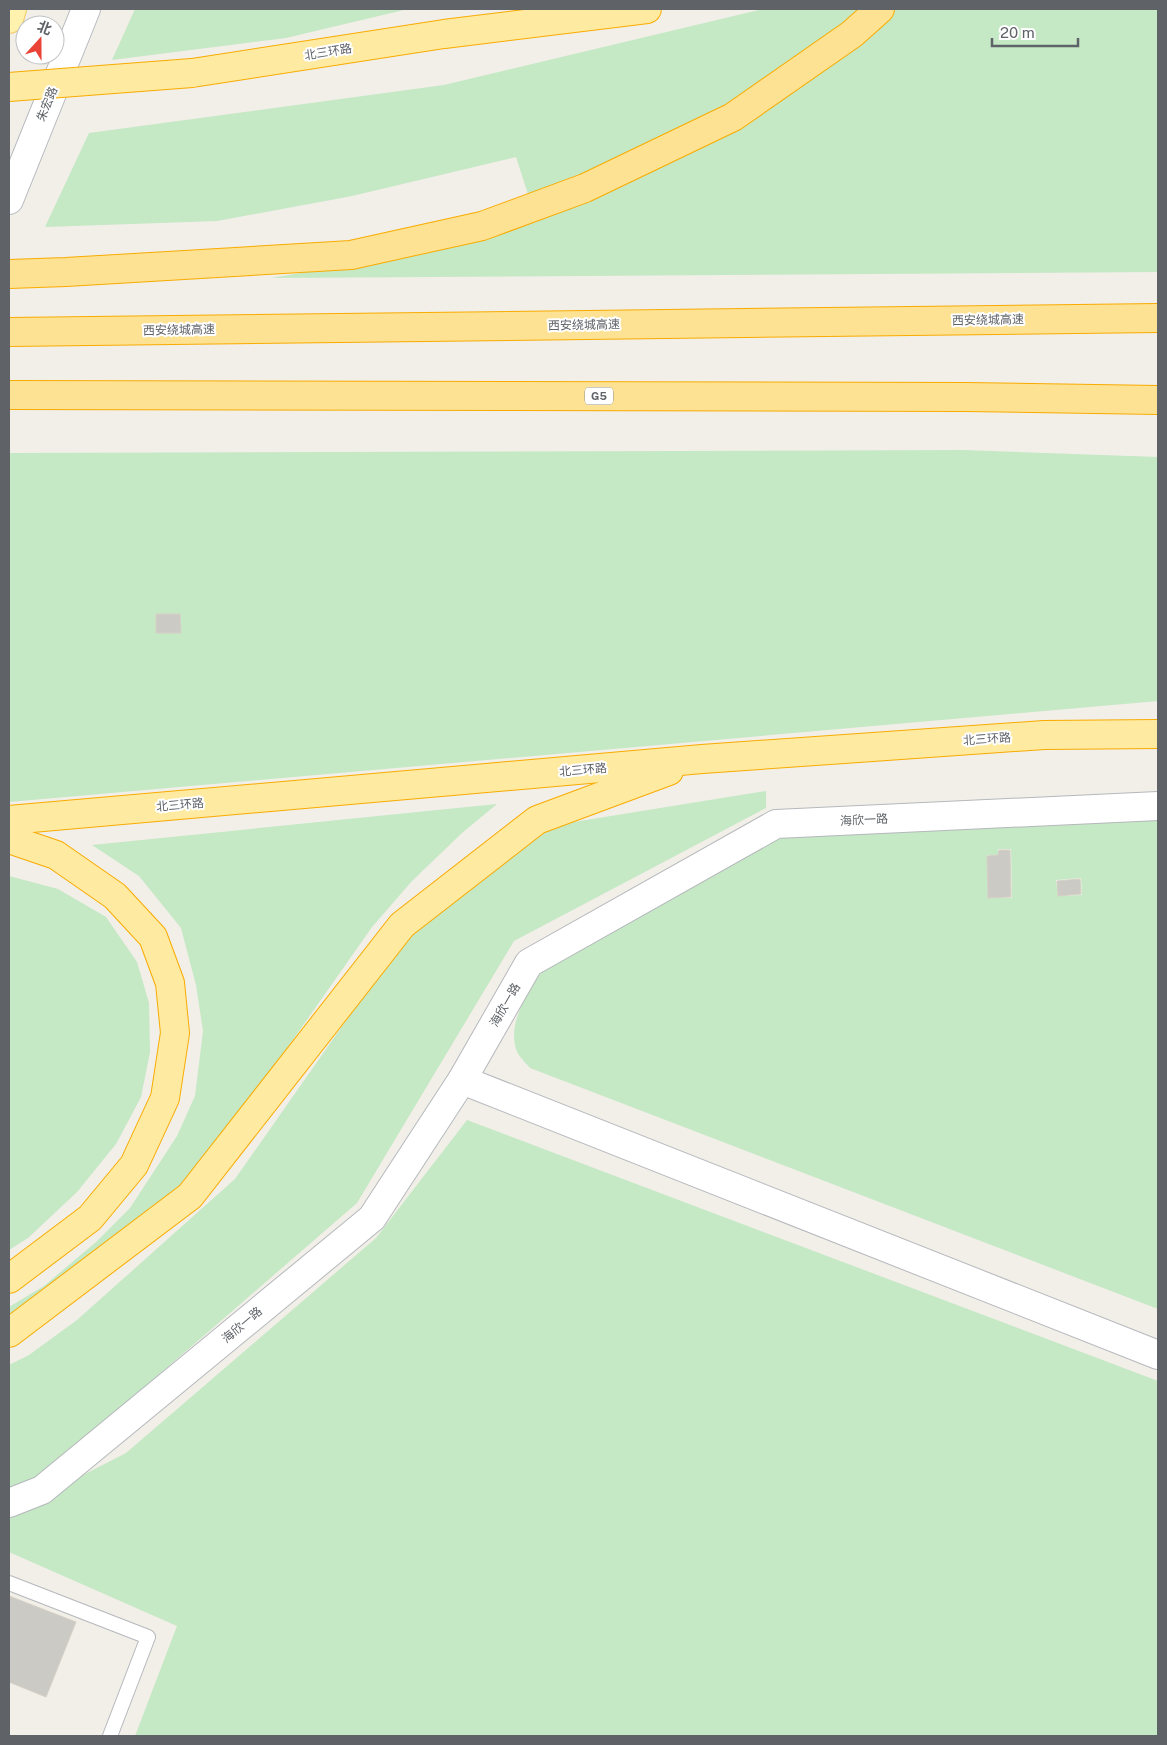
<svg xmlns="http://www.w3.org/2000/svg" width="1167" height="1745" viewBox="0 0 1167 1745" font-family="'Public Sans','Noto Sans SC',sans-serif">
<rect width="100%" height="100%" fill="#f1efe8"/>
<g fill="#c5e8c5" fill-rule="evenodd">
<path d="M135,9h273l-122,29 -174,22z"/>
<path d="M763,9h395v263l-887,6 164,-28 102,-28 -21,-65 -164,39 -135,25 -172,6 44,-94 355,-48z"/>
<path d="M963,450l195,7v244l-1149,101v-349z"/>
<path d="M766,791v17l-252,133 -157,262 -320,277 -28,11v-126l20,-10 48,-35 158,-141 178,-254 136,-99z"/>
<path d="M497,804l-35,29 -50,48 -40,46 -134,191 -55,67 -174,138v-16l35,-21 52,-44 34,-34 47,-72 18,-40 8,-65 -7,-46 -15,-57 -42,-52 -47,-31z"/>
<path d="M1158,813v496l-628,-241c-4,-5 -12,-12 -14,-19 -9,-28 15,-62 31,-85l239,-130zM998,849h13l1,49h-24l-1,-43h11zM1081,878l1,17 -24,1 -2,-16z"/>
<path d="M9,876l49,13 48,28 31,45 12,41 1,49 -9,45 -25,47 -39,48 -49,46 -19,12z"/>
<path d="M467,1120l691,261v355h-1023l42,-110 -168,-74v-39l117,-60 250,-215z"/>
</g>
<g fill="#cccac5" stroke="#d6d1c6">
<path d="M156,614h24l1,19h-25z"/>
<path d="M999,850h11l1,47 -23,1 -1,-42 11,-1z"/>
<path d="M1080,879l1,15 -23,2 -1,-15z"/>
<path d="M9,1596l67,26 -30,75 -37,-15z"/>
</g>
<g fill="none" stroke-linecap="round" stroke-linejoin="round">
<g stroke="#b5b8bc" stroke-width="16">
<path id="service" d="M9,1583l139,54 -38,99"/>
</g>
<g stroke="#b5b8bc" stroke-width="30">
<g id="minor">
<path d="M462,1080l696,275"/>
<path d="M9,1503l33,-13 330,-272 90,-138 67,-117 247,-139 382,-18"/>
</g>
</g>
<g stroke="#b6babf" stroke-width="30">
<path id="secondary" d="M9,200l77,-191"/>
</g>
<g stroke="#f2c960" stroke-width="30">
<path id="primary" d="M9,19l3,-10"/>
</g>
<g stroke="#f9ab00" stroke-width="30">
<g id="trunk">
<path d="M192,73l252,-39 203,-25"/>
<path d="M9,820l693,-61 342,-24 114,-1"/>
<path d="M9,839l47,16 59,41 38,41 17,46 5,50 -10,65 -31,67 -44,53 -81,61"/>
<path d="M9,1333l181,-137 212,-271 135,-105 132,-49"/>
</g>
</g>
<g stroke="#f9ab00" stroke-width="30">
<g id="motorway">
<path d="M9,274l57,-2 285,-17 131,-29 103,-38 148,-71 119,-83 28,-25"/>
<path d="M9,332l1149,-14"/>
<path d="M9,395l957,2 192,3"/>
</g>
</g>
<use href="#service" stroke="#fff" stroke-width="14"/>
<use href="#minor" stroke="#fff" stroke-width="28"/>
<use href="#secondary" stroke="#fff" stroke-width="28"/>
<use href="#primary" stroke="#fff2af" stroke-width="28"/>
<use href="#trunk" stroke="#feeaa1" stroke-width="28"/>
<use href="#motorway" stroke="#fde293" stroke-width="28"/>
<g stroke="#f9ab00" stroke-width="30" stroke-linecap="butt">
<path id="trunk-bridge" d="M9,87l183,-14"/>
</g>
<use href="#trunk-bridge" stroke="#feeaa1" stroke-width="28"/>
</g>
<g text-anchor="middle" stroke-width="4" stroke-linejoin="round" paint-order="stroke">
<rect fill="#fff" stroke="#8f9295" stroke-width="1" x="585" y="387.5" width="28" height="17" rx="4"/>
<g font-size="11" font-weight="bold" fill="#5f6368">
<text x="599" y="400">G5</text>
</g>
<g font-size="12" fill="#5f6368" stroke="#fff">
<text transform="translate(328 52) rotate(-9)" y="4">北三环路</text>
<text transform="translate(47 104) rotate(-68)" y="4">朱宏路</text>
<text transform="translate(988 320) rotate(-1)" y="4">西安绕城高速</text>
<text transform="translate(584 325) rotate(-1)" y="4">西安绕城高速</text>
<text transform="translate(179 330) rotate(-1)" y="4">西安绕城高速</text>
<text transform="translate(987 739) rotate(-4)" y="4">北三环路</text>
<text transform="translate(583 770) rotate(-5)" y="4">北三环路</text>
<text transform="translate(180 805) rotate(-5)" y="4">北三环路</text>
<text transform="translate(864 820) rotate(-3)" y="4">海欣一路</text>
<text transform="translate(505 1005) rotate(-60)" y="4">海欣一路</text>
<text transform="translate(242 1325) rotate(-40)" y="4">海欣一路</text>
</g>
</g>
<rect width="1167" height="1745" fill="none" stroke="#5f6368" stroke-width="20"/>
<g transform="translate(40 40) rotate(21)"><circle r="24" fill="#ffffff" stroke="#bfc1c3"/>
<path d="M0-4L9 19L0 12L-9 19Z" fill="#ea4335"/>
<text y="-8" font-size="14" font-weight="bold" text-anchor="middle" fill="#5f6368">北</text>
</g>
<path d="M992 38v8h86v-8" fill="none" stroke="#5f6368" stroke-width="2.5"/>
<text x="1000" y="38" font-size="15" fill="#5f6368" stroke="#ffffff" stroke-width="4" paint-order="stroke">20 m</text>
</svg>
